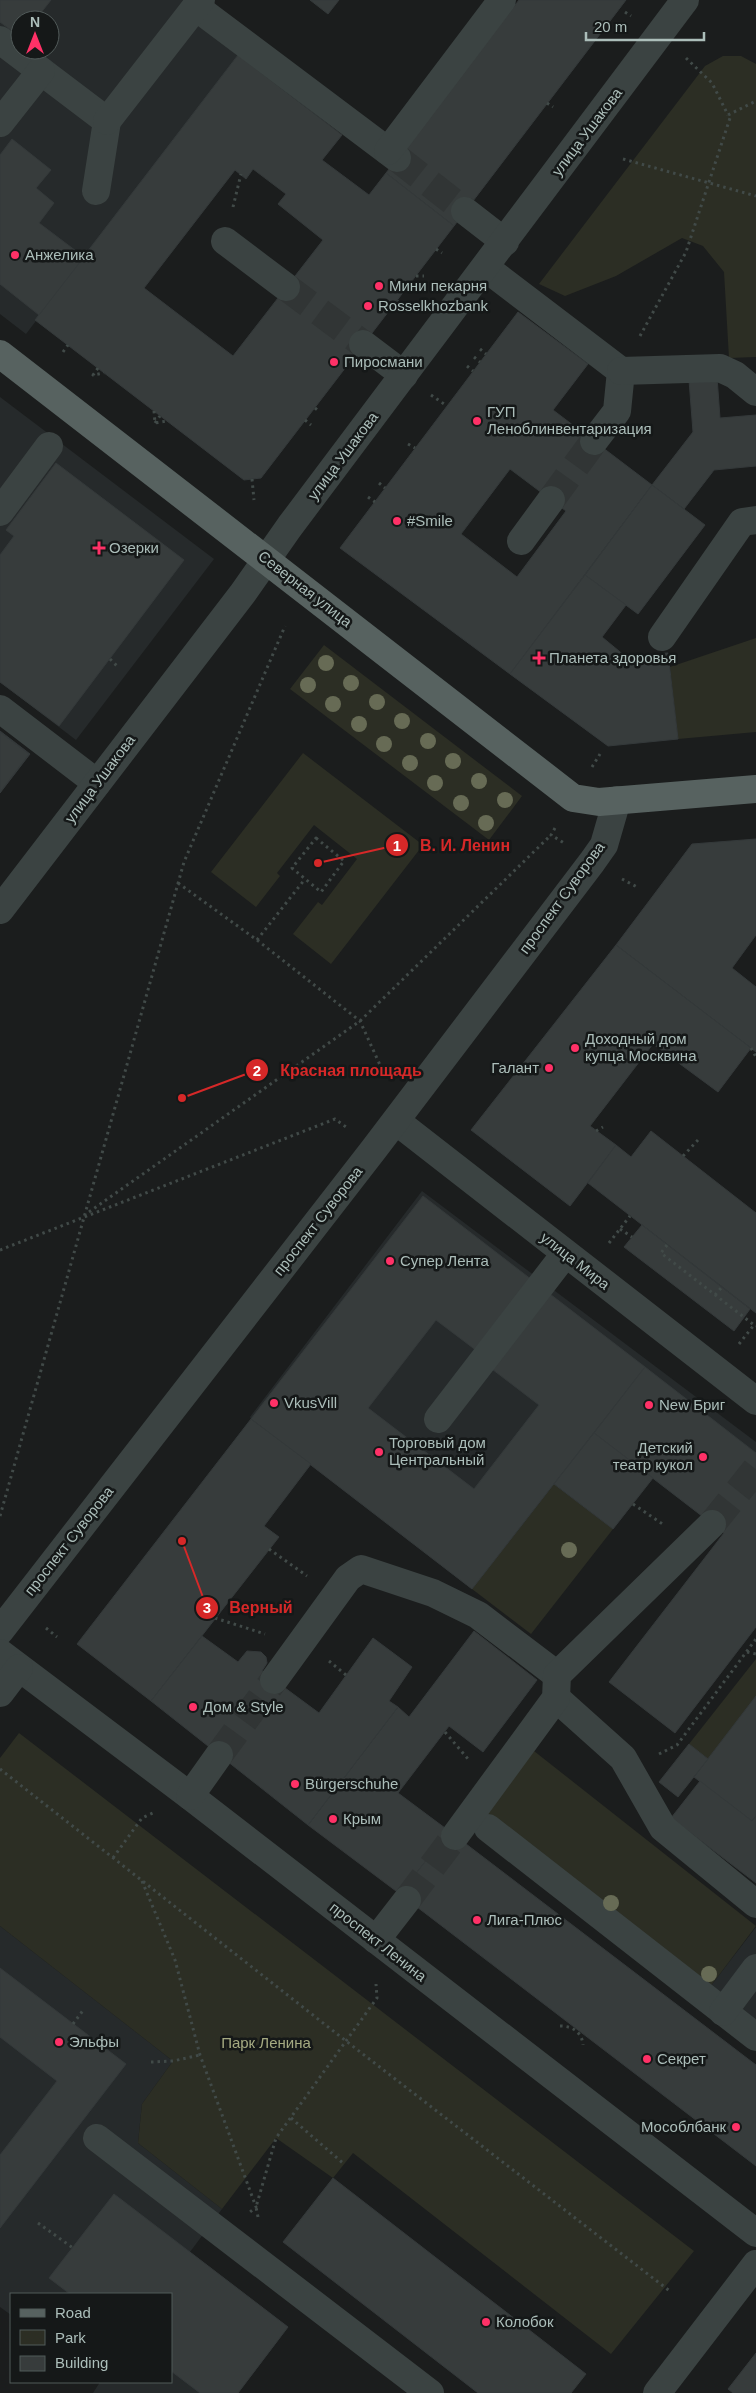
<svg xmlns="http://www.w3.org/2000/svg" width="756" height="2393" viewBox="0 0 756 2393" font-family="Arial,sans-serif">
<rect width="100%" height="100%" fill="#1b1d1d"/>
<g fill="#262a2b" fill-rule="evenodd">
<path d="M0,0h201l37,55 -212,279 -26,-20zM20,20h30v30h-30z"/>
<path d="M0,397l214,162 -138,181 -76,-58z"/>
<path d="M422,1191l334,251v11l-112,-85 -172,221 -221,-170 -1,-2z"/>
<path d="M0,1926l173,135 -31,43 -4,39 84,66 -32,43 98,75 -50,66h-145l7,-11h71v-88h-160v21l-11,-8z"/>
<path d="M756,1927v96l-46,-36z"/>
</g>
<g fill="#2c2e24">
<path d="M723,56h18l15,8v293l-27,1 -5,-86 -21,-26 -21,-8 -66,38 -51,20 -26,-12 166,-218z"/>
<path d="M756,638v94l-78,7 -8,-72z"/>
<path d="M324,645l198,151 -33,44 -199,-151z"/>
<path d="M303,753l120,92 -92,119 -38,-30 25,-32 4,3 35,-46 -43,-34 -37,48 3,3 -24,31 -45,-35z"/>
<path d="M554,1484l59,45 -82,105 -59,-45z"/>
<path d="M756,1659v37l-48,63 -19,-15z"/>
<path d="M19,1733l675,518 -83,103 -258,-201 -20,25 -57,-40 -54,71 -84,-66 4,-39 31,-43 -173,-135v-168z"/>
<path d="M534,1751l222,175 -46,61 -223,-173z"/>
</g>
<g fill="#373c3c" stroke="#34393a" fill-rule="evenodd">
<path d="M0,0h51l-11,14 7,6h-27v17l-20,-15z"/>
<path d="M310,0h29l-11,14z"/>
<path d="M519,0h107l-172,226 -68,-53z"/>
<path d="M50,23l9,7 -9,11z"/>
<path d="M238,55l104,80 -20,25 47,35 17,-22 68,53 -193,252 -17,2 -209,-160zM253,169l33,25 -8,10 45,36 -90,116 -89,-68 91,-118 11,9z"/>
<path d="M12,139l39,31 -15,18 18,15 -15,20 45,34 -45,58 -39,-31v-129z"/>
<path d="M518,312l70,52 -35,46 99,75 -142,189 -170,-126zM510,469l56,42 -49,66 -56,-43z"/>
<path d="M717,377l3,41 36,-3v51l-42,4 -30,39 -32,-24 41,-53 -4,-52z"/>
<path d="M56,463l128,97 -125,166 -59,-44v-127l14,-19 -8,-6z"/>
<path d="M652,485l53,40 -67,89 -53,-39z"/>
<path d="M585,575l41,30 -24,32 23,19 43,-3 10,86 -70,7 -98,-72z"/>
<path d="M0,731l30,23 -30,39z"/>
<path d="M0,732l29,22 -29,38z"/>
<path d="M756,839v96l-24,33 24,19v65l-140,-107 76,-101z"/>
<path d="M616,945l135,103 -33,44 -65,-48 -63,82 26,19 -46,61 -99,-76z"/>
<path d="M651,1131l105,82v100l-168,-130 28,-38 15,12z"/>
<path d="M423,1196l113,87 -55,71 -45,-34 -68,88 106,81 65,-84 -51,-39 58,-75 99,76 -173,222 -221,-170z"/>
<path d="M642,1225l108,84 -16,22 -110,-84z"/>
<path d="M645,1367l111,86v174l-81,106 -66,-51 115,-149 -130,-100z"/>
<path d="M251,1419l60,45 -47,62 15,11 -128,164 -74,-57z"/>
<path d="M594,1433l59,45 -40,51 -59,-45z"/>
<path d="M474,1631l63,49 -54,72 -34,-26 -51,67 51,38 -49,63 -92,-69 90,-118 11,10z"/>
<path d="M202,1636l36,26 9,-11 14,1 5,5 1,6 -5,8 57,42 54,-75 39,29 -23,34 9,6 -90,118 -157,-124z"/>
<path d="M756,1696v120l-4,5 -58,-44z"/>
<path d="M689,1744l19,15 -30,38 -19,-15z"/>
<path d="M700,1781l52,40 4,-5v67l-85,-65z"/>
<path d="M449,1831l307,234v101l-356,-272z"/>
<path d="M0,1968l126,96 -126,164v-73l57,-74 -57,-44z"/>
<path d="M333,2178l253,196 -15,19h-93l-195,-151z"/>
<path d="M114,2194l174,133 -50,66h-38l-29,-22v-77h-101l-21,-16z"/>
<path d="M756,2353v40h-23l-5,-4z"/>
</g>
<g fill="none" stroke-linecap="round" stroke-linejoin="round">
<g stroke="#313535" stroke-width="28" stroke-dasharray="28 14" stroke-linecap="butt">
<path d="M397,158l68,53"/>
<path d="M286,287l77,57"/>
<path d="M551,500l43,-59"/>
<path d="M712,1524l44,-55"/>
<path d="M219,1755l55,-75"/>
<path d="M407,1900l48,-64"/>
</g>
<g stroke="#414a48" stroke-width="3" stroke-dasharray="2.5 4" stroke-linecap="butt">
<path d="M625,12l6,4"/>
<path d="M686,58l26,25 16,32"/>
<path d="M547,103l6,4"/>
<path d="M623,159l133,37"/>
<path d="M233,207l8,-33"/>
<path d="M436,249l6,4"/>
<path d="M416,276h8"/>
<path d="M397,301l5,4"/>
<path d="M640,336l46,-84 44,-134 -2,-3 28,-14"/>
<path d="M480,349l6,5"/>
<path d="M63,352l5,-7"/>
<path d="M474,357l6,5"/>
<path d="M467,366l6,5"/>
<path d="M98,368l-5,7 11,-2"/>
<path d="M431,395l16,11"/>
<path d="M315,408l5,4"/>
<path d="M154,411l1,12 12,-2"/>
<path d="M305,420l6,5"/>
<path d="M155,423l5,-7"/>
<path d="M408,444l7,4"/>
<path d="M252,479l2,21"/>
<path d="M379,483l6,5"/>
<path d="M368,497l7,5"/>
<path d="M110,659l7,7"/>
<path d="M592,767l8,-13"/>
<path d="M555,828l-4,7 13,8"/>
<path d="M316,838l28,23 -23,31 -29,-24z"/>
<path d="M622,879l15,8"/>
<path d="M178,883l79,57 103,81 20,44 9,8"/>
<path d="M257,940l48,-61"/>
<path d="M751,1048l5,9"/>
<path d="M596,1131l7,-4"/>
<path d="M683,1156l15,-16"/>
<path d="M89,1212l271,-191 191,-186"/>
<path d="M620,1229l12,8"/>
<path d="M609,1243l21,-27"/>
<path d="M667,1245l-6,8 93,72"/>
<path d="M0,1250l335,-131 11,8"/>
<path d="M715,1295l7,-8"/>
<path d="M739,1344l15,-19 2,1"/>
<path d="M633,1504l31,21"/>
<path d="M0,1516l184,-654 101,-236"/>
<path d="M269,1549l38,27"/>
<path d="M215,1618l50,16"/>
<path d="M46,1628l11,9"/>
<path d="M747,1652l9,2"/>
<path d="M329,1661l17,14"/>
<path d="M445,1732l23,27"/>
<path d="M659,1754l18,-9 79,-106"/>
<path d="M0,1769l346,272 325,251"/>
<path d="M113,1858l29,-40 13,-6"/>
<path d="M142,1881l33,79 25,95 56,152 -6,5"/>
<path d="M73,2024l11,-15"/>
<path d="M560,2026c12,0 22,6 23,19"/>
<path d="M151,2062l22,-1 27,-6"/>
<path d="M291,2118l53,46"/>
<path d="M258,2217l-2,-10 20,-69 101,-140 -1,-14"/>
<path d="M38,2223l35,25"/>
</g>
<g stroke="#3b4342" stroke-width="28">
<path d="M196,7l201,151"/>
<path d="M0,40l107,81 -11,70"/>
<path d="M107,121l94,-121"/>
<path d="M0,123l41,-52"/>
<path d="M388,151l114,-151"/>
<path d="M465,211l40,31"/>
<path d="M225,241l61,46"/>
<path d="M486,268l135,103 -4,40 -23,30"/>
<path d="M363,344l41,31"/>
<path d="M621,371l99,-3 15,7 21,17"/>
<path d="M0,512l49,-66"/>
<path d="M521,541l30,-41"/>
<path d="M662,637l80,-115 14,-2"/>
<path d="M0,709l97,74"/>
<path d="M0,910l243,-317 47,-67 395,-526"/>
<path d="M396,1121l360,280"/>
<path d="M438,1419l127,-165"/>
<path d="M0,1631l374,-482 218,-287 12,-17 13,-45"/>
<path d="M0,1653l190,143 566,437"/>
<path d="M274,1680l74,-102 13,-9 72,24 45,22 79,60"/>
<path d="M0,1693l19,-25"/>
<path d="M556,1698l67,60 40,70 93,76"/>
<path d="M190,1796l29,-41"/>
<path d="M488,1828l268,209"/>
<path d="M455,1836l101,-138 1,-23 155,-151"/>
<path d="M376,1940l31,-40"/>
<path d="M723,2012l33,-44"/>
<path d="M97,2138l333,255"/>
<path d="M657,2393l99,-129"/>
</g>
<path stroke="#576260" stroke-width="28" d="M0,354l573,444 26,4 157,-13"/>
</g>
<g fill="#676b55">
<circle cx="326" cy="663" r="8"/>
<circle cx="351" cy="683" r="8"/>
<circle cx="308" cy="685" r="8"/>
<circle cx="377" cy="702" r="8"/>
<circle cx="333" cy="704" r="8"/>
<circle cx="402" cy="721" r="8"/>
<circle cx="359" cy="724" r="8"/>
<circle cx="428" cy="741" r="8"/>
<circle cx="384" cy="744" r="8"/>
<circle cx="453" cy="761" r="8"/>
<circle cx="410" cy="763" r="8"/>
<circle cx="479" cy="781" r="8"/>
<circle cx="435" cy="783" r="8"/>
<circle cx="505" cy="800" r="8"/>
<circle cx="461" cy="803" r="8"/>
<circle cx="486" cy="823" r="8"/>
<circle cx="569" cy="1550" r="8"/>
<circle cx="611" cy="1903" r="8"/>
<circle cx="709" cy="1974" r="8"/>
</g>
<g fill="#ff3167" stroke="#151818" stroke-width="2">
<circle cx="15" cy="255" r="5"/>
<circle cx="379" cy="286" r="5"/>
<circle cx="368" cy="306" r="5"/>
<circle cx="334" cy="362" r="5"/>
<circle cx="477" cy="421" r="5"/>
<circle cx="397" cy="521" r="5"/>
<path d="M96.5 540.5h5v5h5v5h-5v5h-5v-5h-5v-5h5z"/>
<path d="M536.5 650.5h5v5h5v5h-5v5h-5v-5h-5v-5h5z"/>
<circle cx="575" cy="1048" r="5"/>
<circle cx="549" cy="1068" r="5"/>
<circle cx="390" cy="1261" r="5"/>
<circle cx="274" cy="1403" r="5"/>
<circle cx="649" cy="1405" r="5"/>
<circle cx="379" cy="1452" r="5"/>
<circle cx="703" cy="1457" r="5"/>
<circle cx="193" cy="1707" r="5"/>
<circle cx="295" cy="1784" r="5"/>
<circle cx="333" cy="1819" r="5"/>
<circle cx="477" cy="1920" r="5"/>
<circle cx="59" cy="2042" r="5"/>
<circle cx="647" cy="2059" r="5"/>
<circle cx="736" cy="2127" r="5"/>
<circle cx="486" cy="2322" r="5"/>
</g>
<g text-anchor="middle" stroke-width="5" stroke-linejoin="round" paint-order="stroke">
<g font-size="15" fill="#acbeba" stroke="#151818">
<text transform="translate(587 132) rotate(-53)" y="5">улица Ушакова</text>
<text transform="translate(343 456) rotate(-53)" y="5">улица Ушакова</text>
<text transform="translate(305 589) rotate(38)" y="5">Северная улица</text>
<text transform="translate(100 779) rotate(-53)" y="5">улица Ушакова</text>
<text transform="translate(562 898) rotate(-54)" y="5">проспект Суворова</text>
<text transform="translate(318 1221) rotate(-52)" y="5">проспект Суворова</text>
<text transform="translate(575 1261) rotate(38)" y="5">улица Мира</text>
<text transform="translate(69 1541) rotate(-52)" y="5">проспект Суворова</text>
<text transform="translate(378 1942) rotate(38)" y="5">проспект Ленина</text>
</g>
<g font-size="15" fill="#acbeba" stroke="#151818" text-anchor="start">
<text x="25" y="260">Анжелика</text>
<text x="389" y="291">Мини пекарня</text>
<text x="378" y="311">Rosselkhozbank</text>
<text x="344" y="367">Пиросмани</text>
<text x="487" y="417">ГУП<tspan x="487" dy="17">Леноблинвентаризация</tspan></text>
<text x="407" y="526">#Smile</text>
<text x="109" y="553">Озерки</text>
<text x="549" y="663">Планета здоровья</text>
<text x="585" y="1044">Доходный дом<tspan x="585" dy="17">купца Москвина</tspan></text>
<text x="539" y="1073" text-anchor="end">Галант</text>
<text x="400" y="1266">Супер Лента</text>
<text x="284" y="1408">VkusVill</text>
<text x="659" y="1410">New Бриг</text>
<text x="389" y="1448">Торговый дом<tspan x="389" dy="17">Центральный</tspan></text>
<text x="693" y="1453" text-anchor="end">Детский<tspan x="693" dy="17">театр кукол</tspan></text>
<text x="203" y="1712">Дом &amp; Style</text>
<text x="305" y="1789">Bürgerschuhe</text>
<text x="343" y="1824">Крым</text>
<text x="487" y="1925">Лига-Плюс</text>
<text x="69" y="2047">Эльфы</text>
<text x="657" y="2064">Секрет</text>
<text x="726" y="2132" text-anchor="end">Мособлбанк</text>
<text x="496" y="2327">Колобок</text>
</g>
<g font-size="15" fill="#a5aa82" stroke="#151818">
<text x="266" y="2048">Парк Ленина</text>
</g>
</g>
<path fill="none" stroke="#d62828" stroke-width="2" d="M318 863L397 845M182 1098L257 1070M182 1541L207 1608"/>
<g fill="#d62828" stroke="#151818" stroke-width="2">
<circle cx="318" cy="863" r="5"/>
<circle cx="182" cy="1098" r="5"/>
<circle cx="182" cy="1541" r="5"/>
<circle cx="397" cy="845" r="12"/>
<circle cx="257" cy="1070" r="12"/>
<circle cx="207" cy="1608" r="12"/>
</g>
<g font-size="15" text-anchor="middle" font-weight="bold" fill="#fff">
<text x="397" y="851">1</text>
<text x="257" y="1076">2</text>
<text x="207" y="1613">3</text>
</g>
<g font-size="16" text-anchor="middle" font-weight="bold" fill="#d62828" stroke="#151818" stroke-width="5" stroke-linejoin="round" paint-order="stroke">
<text x="465" y="851">В. И. Ленин</text>
<text x="351" y="1076">Красная площадь</text>
<text x="261" y="1613">Верный</text>
</g>
<rect x="10" y="2293" width="162" height="90" fill="#151818" stroke="#515a59"/>
<rect x="20" y="2309" width="25" height="8" fill="#576260" stroke="#515a59"/>
<text x="55" y="2318" font-size="15" fill="#acbeba">Road</text>
<rect x="20" y="2330" width="25" height="15" fill="#2c2e24" stroke="#515a59"/>
<text x="55" y="2343" font-size="15" fill="#acbeba">Park</text>
<rect x="20" y="2356" width="25" height="15" fill="#373c3c" stroke="#515a59"/>
<text x="55" y="2368" font-size="15" fill="#acbeba">Building</text>
<g transform="translate(35 35)"><circle r="24" fill="#151818" stroke="#515a59"/>
<path d="M0-4L9 19L0 12L-9 19Z" fill="#ff3167"/>
<text y="-8" font-size="14" font-weight="bold" text-anchor="middle" fill="#acbeba">N</text>
</g>
<path d="M586 32v8h118v-8" fill="none" stroke="#acbeba" stroke-width="2.5"/>
<text x="594" y="32" font-size="15" fill="#acbeba" stroke="#151818" stroke-width="4" paint-order="stroke">20 m</text>
</svg>
